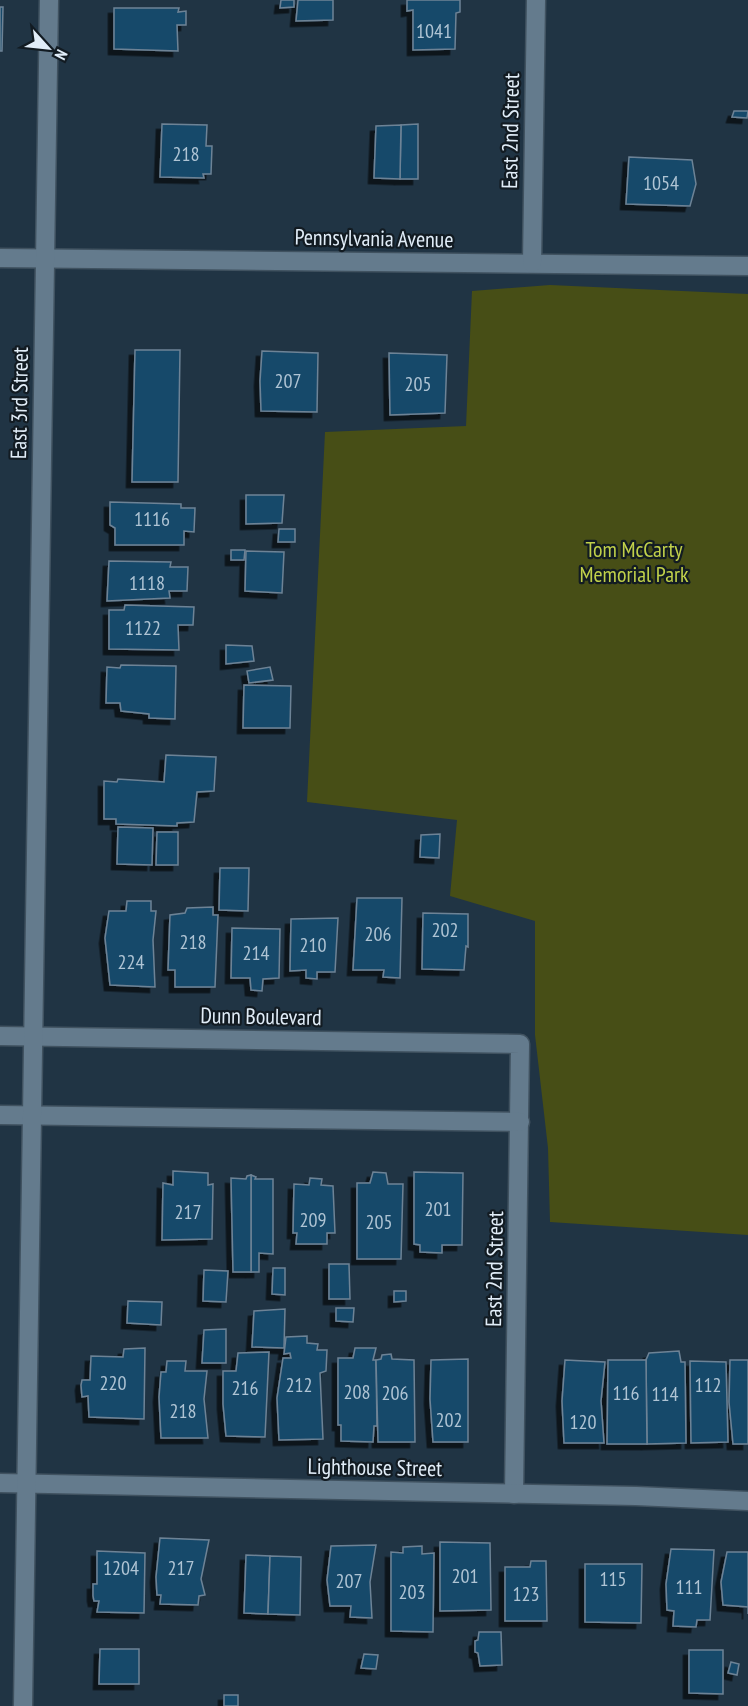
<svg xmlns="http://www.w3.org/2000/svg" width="748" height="1706" viewBox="0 0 748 1706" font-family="'PT Sans Narrow',sans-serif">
<defs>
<filter id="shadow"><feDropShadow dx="-5.5" dy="5.5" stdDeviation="0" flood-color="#0009"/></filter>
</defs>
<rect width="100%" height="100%" fill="#203444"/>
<path fill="#474e16" d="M550,285l198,9v941l-198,-13 -2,-74 -13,-113v-114l-85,-25 7,-76 -150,-18 18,-370 141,-6 6,-135z"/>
<g fill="#19496a" stroke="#6d8396" stroke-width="1.5" filter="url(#shadow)">
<path d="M281,0h13v7l-14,1z"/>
<path d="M298,0h35v20l-37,1z"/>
<path d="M407,0h53v12l-4,1 -1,36 -42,1v-40l-6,1z"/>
<path d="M0,7h3l-1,44h-2z"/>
<path d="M114,8h65l-1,4 8,-1v14h-9l1,26 -64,-2z"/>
<path d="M734,111h14l-1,7 -15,-1z"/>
<path d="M162,124l45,1 -1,21h6l-1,28h-8l1,4 -44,-1z"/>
<path d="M418,124v55h-18l1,-54z"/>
<path d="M401,125l-1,54 -26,-1 2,-52z"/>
<path d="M629,157l63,3 4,24 -6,22 -64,-2z"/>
<path d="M135,350h45l-2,132h-46z"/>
<path d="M262,351l56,2 -1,59 -56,-1 -1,-30z"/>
<path d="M389,353l58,2 -2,58 -55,2z"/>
<path d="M246,495h38l-2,28 -36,1z"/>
<path d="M110,502l71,2v4h14l-1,24 -10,-1v14h-69v-17l-5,-3z"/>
<path d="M279,529h16v13h-17z"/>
<path d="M231,550h14l-1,10h-13z"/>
<path d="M246,551l38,1 -2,41 -37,-2z"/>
<path d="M109,561l62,1 -1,5h18l-1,24h-18l1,7 -63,3z"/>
<path d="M125,605l69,2 -1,18h-15l1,25 -70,-1v-39h15z"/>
<path d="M226,645l26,1 2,15 -28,3z"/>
<path d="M121,665l55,1 -1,53 -26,-1v-4l-28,-3 -1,-8h-14l1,-36 13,1z"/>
<path d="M270,667l3,13 -24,3 -2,-12z"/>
<path d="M244,685l47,1 -1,42h-47z"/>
<path d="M166,755l50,2 -2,34 -17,1 -3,30 -17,1v3l-61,-2v-5h-12v-38l13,1 1,-3 46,3z"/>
<path d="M118,827l35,1 -1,37 -35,-1z"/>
<path d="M157,832h21v33h-22z"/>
<path d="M440,834l-1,24 -19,-1 1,-22z"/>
<path d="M220,868h29l-1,43 -29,-1z"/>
<path d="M357,898h45l-2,80 -17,-1 1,-7h-31z"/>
<path d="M127,901h24v10h5l-3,29 2,47 -45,-2 -5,-47 4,-27h17z"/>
<path d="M213,907v8h5l-3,72h-40v-17h-7l2,-55 15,-2 2,-5z"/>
<path d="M423,913l45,1v33l-2,-1 -2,24 -42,-1z"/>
<path d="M338,918l-3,54h-18v7l-11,-1v-8l-16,1 1,-52z"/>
<path d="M232,928l48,1 -1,49 -16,1 -1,12 -11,-1 -1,-12h-19z"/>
<path d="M173,1171l35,2v12l5,-1 -1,55 -50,1 1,-57 10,2z"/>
<path d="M373,1172l13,1 2,11h15l-2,75h-44v-76h13z"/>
<path d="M414,1172l49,1 -1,72h-20v8l-22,-1v-7l-6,-1z"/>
<path d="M251,1175l5,2 -1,2h18v75l-14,-1v19h-8z"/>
<path d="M251,1175v97h-18l-2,-94 15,1 1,-3z"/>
<path d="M310,1178l12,1 -1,6 12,1 2,47h-8v11h-31l1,-11h-4l1,-49 15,1z"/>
<path d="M329,1264h20l1,35h-21z"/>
<path d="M273,1268h12v27l-13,-1z"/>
<path d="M204,1270l24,1 -2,31 -23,-1z"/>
<path d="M394,1291h12v10l-12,1z"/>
<path d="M128,1301l34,1 -1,23 -34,-2z"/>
<path d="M336,1308h18l-1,14 -17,-1z"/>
<path d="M285,1309l-1,39 -32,-1 2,-36z"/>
<path d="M226,1329v34h-24l2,-33z"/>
<path d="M307,1336v7l11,1 -1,6h10l-1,21 -6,2 3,66 -44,1 -2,-42 6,-40h8l-1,-5 -6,1 2,-17z"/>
<path d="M145,1348l-1,71 -55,-2 -1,-21 -6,1 -1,-12 1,-5h8l1,-24 32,1 1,-8z"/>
<path d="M355,1348h21l-3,12h3l1,66h-3l-1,16 -32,-1v-16h-3v-67h15z"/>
<path d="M679,1351l2,11h4l1,81 -39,1 -1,-84 3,-7z"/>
<path d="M269,1352l-4,85 -39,-1 -3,-32v-33h13l2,-18z"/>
<path d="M391,1354l1,5 22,1 1,82h-37l-2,-82 5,-1 1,-4z"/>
<path d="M468,1359v83h-35l-3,-43 1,-39z"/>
<path d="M565,1360l40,2 -4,39 3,42h-40l-2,-42z"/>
<path d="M608,1360h38l1,84h-40z"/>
<path d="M730,1360h18v84h-15l-4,-42z"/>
<path d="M167,1361h19l-1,10h22l-3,28 4,39h-47l-2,-41 2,-25h5z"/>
<path d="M690,1361l36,1 2,80 -37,1z"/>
<path d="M160,1538l49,2 -8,39 4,16 -6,1 -1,9 -38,-1 1,-9h-4l-1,-18z"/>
<path d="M440,1542l50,1 1,67 -51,1z"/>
<path d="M376,1545l-6,37 2,36 -22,-1 1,-11h-21l-3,-26 4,-34z"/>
<path d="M422,1546v8l12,-1 -1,79 -42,-1v-79l12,1v-6z"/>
<path d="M671,1549l43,1 -4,70h-13l-1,7 -23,-1 1,-15 -7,-1 -1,-26z"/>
<path d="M97,1551l48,2 -1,60 -47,-1 2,-11h-5l-1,-5v-12h4z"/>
<path d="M727,1552h21v62v-7l-25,-2 -2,-23z"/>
<path d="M246,1555l24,1 -2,58 -24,-1z"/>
<path d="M270,1556l31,1 -1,58 -32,-1z"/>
<path d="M531,1561h15l1,60h-42v-54h25z"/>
<path d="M585,1564h57l-1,59 -56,-1z"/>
<path d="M479,1632h22l1,33 -22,1 -2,-13 -3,-1v-11l3,-1z"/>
<path d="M100,1649h39v35h-40z"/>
<path d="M689,1650h34v44l-34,-1z"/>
<path d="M364,1654l14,1 -2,14 -15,-1z"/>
<path d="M731,1662l8,2 -2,11 -9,-2z"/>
<rect x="224" y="1695" width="14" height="11"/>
</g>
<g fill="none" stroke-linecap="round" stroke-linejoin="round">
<g stroke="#405260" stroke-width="21">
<g id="street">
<path d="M0,258l748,8"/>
<path d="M532,263l4,-263"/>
<path d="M0,1036l520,8 -6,450"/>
<path d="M0,1115l520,7"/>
<path d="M0,1483l636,13 112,5"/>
<path d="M23,1706l26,-1706"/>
</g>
</g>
<use href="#street" stroke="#647b8d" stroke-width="18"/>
</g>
<g text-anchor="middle" stroke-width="4.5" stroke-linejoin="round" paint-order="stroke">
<g font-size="20" fill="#afc4d4">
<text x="434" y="38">1041</text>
<text x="186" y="161">218</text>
<text x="661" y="190">1054</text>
<text x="288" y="388">207</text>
<text x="418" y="391">205</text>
<text x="152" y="526">1116</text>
<text x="147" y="590">1118</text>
<text x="143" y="635">1122</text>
<text x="445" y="937">202</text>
<text x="378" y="941">206</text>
<text x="193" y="949">218</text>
<text x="313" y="952">210</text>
<text x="256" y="960">214</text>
<text x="131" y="969">224</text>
<text x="438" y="1216">201</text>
<text x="188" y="1219">217</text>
<text x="313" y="1227">209</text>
<text x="379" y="1229">205</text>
<text x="113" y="1390">220</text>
<text x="299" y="1392">212</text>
<text x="708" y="1392">112</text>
<text x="245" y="1395">216</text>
<text x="357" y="1399">208</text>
<text x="395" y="1400">206</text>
<text x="626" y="1400">116</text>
<text x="665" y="1401">114</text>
<text x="183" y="1418">218</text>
<text x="449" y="1427">202</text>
<text x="583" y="1429">120</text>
<text x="121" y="1575">1204</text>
<text x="181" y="1575">217</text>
<text x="465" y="1583">201</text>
<text x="613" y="1586">115</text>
<text x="349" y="1588">207</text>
<text x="689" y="1594">111</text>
<text x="412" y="1599">203</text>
<text x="526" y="1601">123</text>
</g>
<g font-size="22" fill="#e1edf8" stroke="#121b22">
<text transform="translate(510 131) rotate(-89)" y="8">East 2nd Street</text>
<text transform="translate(374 238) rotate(1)" y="8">Pennsylvania Avenue</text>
<text transform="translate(19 403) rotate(-89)" y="8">East 3rd Street</text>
<text transform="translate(261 1016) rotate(1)" y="8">Dunn Boulevard</text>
<text transform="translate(494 1269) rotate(-89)" y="8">East 2nd Street</text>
<text transform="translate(375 1467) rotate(1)" y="8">Lighthouse Street</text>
</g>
<g font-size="22" fill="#c0d04a" stroke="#121b22">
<text x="634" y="557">Tom McCarty<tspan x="634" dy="25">Memorial Park</tspan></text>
</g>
</g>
<g transform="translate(48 48) rotate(117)" stroke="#121b22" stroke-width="4.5" paint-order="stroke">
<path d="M0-4.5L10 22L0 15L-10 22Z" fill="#e1edf8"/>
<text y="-9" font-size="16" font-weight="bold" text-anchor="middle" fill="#e1edf8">N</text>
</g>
</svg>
